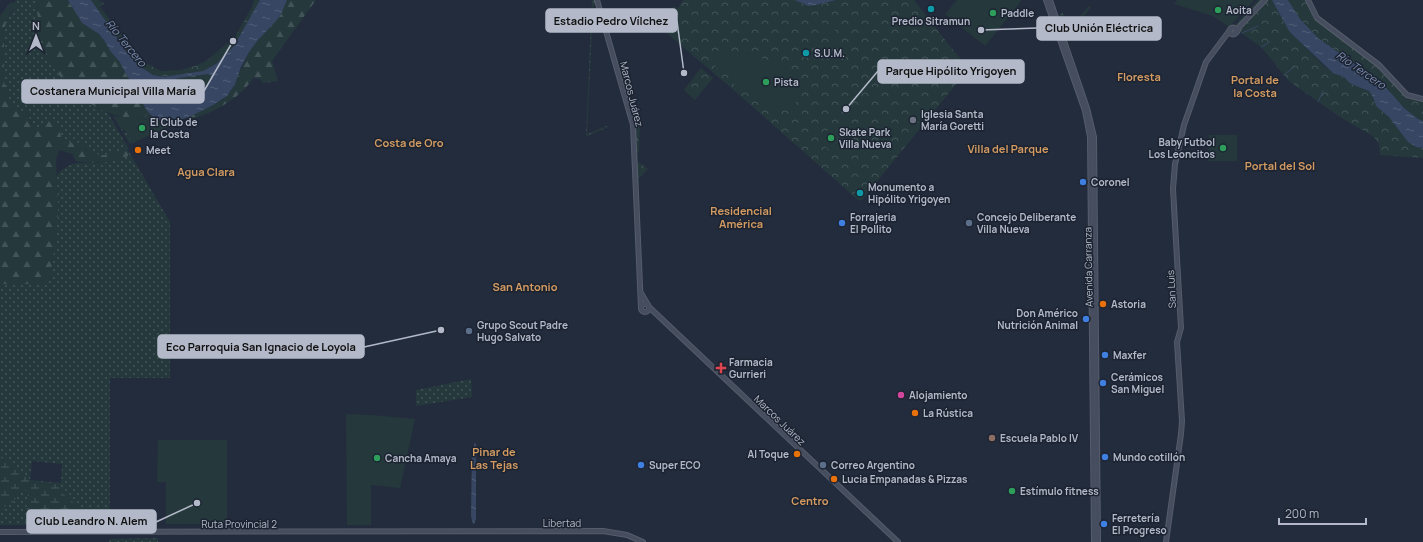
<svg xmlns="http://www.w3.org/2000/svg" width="1423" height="542" viewBox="0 0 1423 542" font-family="Manrope,sans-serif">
<defs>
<pattern id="grass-dots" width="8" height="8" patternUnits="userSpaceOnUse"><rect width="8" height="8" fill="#25393d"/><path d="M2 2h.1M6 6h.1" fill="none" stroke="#425458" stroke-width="1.8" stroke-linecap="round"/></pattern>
<pattern id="forest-firs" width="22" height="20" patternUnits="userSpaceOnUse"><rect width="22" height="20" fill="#25393d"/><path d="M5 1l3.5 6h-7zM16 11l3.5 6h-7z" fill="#425458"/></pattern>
<pattern id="wetland-marsh" width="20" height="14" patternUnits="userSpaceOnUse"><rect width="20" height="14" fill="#25393d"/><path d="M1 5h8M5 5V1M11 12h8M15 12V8" fill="none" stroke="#425458"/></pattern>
<pattern id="park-crowns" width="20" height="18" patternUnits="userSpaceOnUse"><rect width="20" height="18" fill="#25393d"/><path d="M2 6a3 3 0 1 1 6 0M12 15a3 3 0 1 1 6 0" fill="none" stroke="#425458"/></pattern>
<pattern id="water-ripples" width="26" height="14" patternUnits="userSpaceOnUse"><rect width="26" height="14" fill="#374663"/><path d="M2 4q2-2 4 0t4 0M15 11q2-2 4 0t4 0" fill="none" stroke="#525f78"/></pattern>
</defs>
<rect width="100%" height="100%" fill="#232c3c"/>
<g fill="url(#grass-dots)" fill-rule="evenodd">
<path d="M16,0h19l5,27 48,76 20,10 21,36 -16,5 -11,1 -10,-1 -6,-6 -23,-6 -6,-18 -4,-5c-3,2 -6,6 -9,9 -10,6 -16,-12 -17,-18l-4,2c-22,-9 -20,-37 -19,-57 0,-10 -1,-21 1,-30 2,-7 6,-11 9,-16 1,-4 0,-6 2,-9z"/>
<path d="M592,0h3l2,6h-4l-6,128 20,-8 1,1 -21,9 -1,-1z"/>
<path d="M1089,6l2,1 -24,29h-3l-5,-21 4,-2 5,16h1z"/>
<path d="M147,111c7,9 18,12 29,10l1,3 -7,2 -40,18 -17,-28h2l9,17 2,-1 6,10 35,-17 1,-3 -24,-3 2,-3z"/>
<path d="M129,152l41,70v156h-60v147h-110v-241h42l8,-4 5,-39 3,-28 -1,-36 1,-3 2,-3 12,-7 7,-1h19l15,-2 15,-5zM32,461l30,3 -1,19 -31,-3z"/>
<path d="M471,379l1,18 -56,9v-16z"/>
<path d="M158,538v4h-49v-3z"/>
</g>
<g fill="url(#forest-firs)">
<path d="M35,0h33l14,23 17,11 5,6 7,12 8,9 28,50 -2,7 -2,1c-12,-1 -25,-2 -36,-7 -28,-11 -52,-35 -62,-64 -5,-15 -7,-32 -10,-48z"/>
<path d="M287,0h29l-44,61 6,20 -15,2 -3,-4 -7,-1c-11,19 -41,36 -62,41l-2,-2 33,-17 9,-9 18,-39 9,-12 19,-20 5,-8z"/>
<path d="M11,2l4,1v3c-3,6 -8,10 -9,17 -3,8 -2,18 -2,28 0,20 -4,51 19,61l2,-3 2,1c1,8 5,21 16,18l2,-8 4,-2 4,1 4,5 6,18c6,1 14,1 19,3 4,2 6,7 10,8 11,6 23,-2 34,-4l3,3 -1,4c-17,7 -35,8 -53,5l-2,-7 -14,-4 -3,8 2,55 -3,28 -5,39 -3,4h-47v-268z"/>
<path d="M208,74l4,2c-3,9 -14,19 -25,16 -4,-1 -7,-4 -11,-6 -3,-2 -6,-2 -9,-3l1,-1 11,-4z"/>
</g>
<path fill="url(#wetland-marsh)" d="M0,458l11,2 19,20 29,5 4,9 21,17 18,10v3h-77l3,-29 -1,-4 -3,-1 -3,1 -8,11 -13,7z"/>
<g fill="url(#park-crowns)">
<path d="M91,0h8l2,2h4l-5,5 42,54 19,10 20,-1 17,-5 8,-4 29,-24 17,-30 2,-7h6l-26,46 -18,18 -13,7 -40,6 -10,-2 -14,-9 -12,-14z"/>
<path d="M683,0h111l15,6 7,-1 20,-5h78l39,50 16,18 -6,8 -7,-2 -2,3 3,3v3l-96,118 -4,-2 -121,-107 -80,-68c1,-8 12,-20 22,-16z"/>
<path d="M1258,0h14l17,31 36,36 11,7 8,3 7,7 18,7 4,6 3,9 13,11 19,25 8,5 7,1v10l-43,-3 -1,-11 -5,-7 -34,-20 -51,-36 -28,-34 -21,-15 -1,-2 5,-8 -2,-2v2l-5,4 -2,-1z"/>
<path d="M1288,0h17l12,20 61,47 29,31 16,3v20l-5,-2 -14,-11 -13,-15 -18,-17 -54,-37 -19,-20z"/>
<path d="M701,68l12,10 -18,22 -11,-10z"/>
<path d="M634,119h2l1,3h1l1,-3h1l-1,33 -2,1z"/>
<path d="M637,161l11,8 -11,11z"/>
</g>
<g fill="#25393d">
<path d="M957,0h65l-37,46 -40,-32z"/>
<path d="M1177,0h77l-25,27 -16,-11 -39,-12z"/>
<path d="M818,22l18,6 -3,8 -18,-7z"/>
<path d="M723,49l11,5 -8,18 -11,-5z"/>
<path d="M744,55c3,-1 6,-1 9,0 8,2 42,19 46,25 8,14 -5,32 -21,28 -12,-3 -27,-13 -39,-19 -14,-10 -11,-28 5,-34z"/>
<path d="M115,116l54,6 -2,4 -35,17 -7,-13 -2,1z"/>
<path d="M832,125l10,8 -14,16 -9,-8z"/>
<path d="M1209,135h28v26h-29z"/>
<path d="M346,414l25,1 44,4 -15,69 -29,-3v40h-24z"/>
<path d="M158,440h69v84h-61v-42h-9z"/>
</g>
<g fill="url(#water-ripples)" fill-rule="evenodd">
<path d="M68,0h23l36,52 12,14 14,9 10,2 40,-6 13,-7 18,-18 26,-46h27l-5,12 -5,8 -19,20 -9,12 -8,15 -6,17 -8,12 -14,9 -24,12 -13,4 -7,1 -14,-3 -8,-8 -28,-50 -8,-9 -7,-12 -5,-6 -17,-11zM208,74l4,2 -4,9 -12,6 -5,2 -5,-1 -9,-7 -10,-2 1,-1 11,-4z"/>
<path d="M794,0h42l-20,5 -7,1z"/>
<path d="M1272,0h16l12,19 19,20 54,37 18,17 13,15 14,11 5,2v27l-7,-1 -8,-5 -19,-25 -13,-11 -3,-9 -4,-6 -18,-7 -7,-7 -11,-4 -37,-35 -7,-7z"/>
<path d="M474,443l2,1v75l-2,5h-1l-2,-8 1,-64 2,-5z"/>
</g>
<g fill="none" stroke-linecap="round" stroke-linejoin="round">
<g stroke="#374663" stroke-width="1">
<path d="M1242,33l16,-7"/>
<path d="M1261,47l9,-5"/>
<path d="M1284,75l9,-7"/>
<path d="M1318,102l5,-11"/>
<path d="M169,122l2,5"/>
</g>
<g stroke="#555c6a" stroke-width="6">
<g id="secondary">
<path d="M597,0l36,125 8,183"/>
<path d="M1046,0l39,111 5,26 4,405"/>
<path d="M1050,0l37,108 7,29 4,405"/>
<path d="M1308,0l9,18 62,47 28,30 16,4"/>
<circle cx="1233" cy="31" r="3.5"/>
<path d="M1237,32l3,-6 25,-26"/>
<path d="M641,293l7,12"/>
<circle cx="645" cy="308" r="4"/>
<path d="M649,307l249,235"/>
<path d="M0,532l603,-1 24,4 16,7"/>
<path d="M1166,542l15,-108 1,-13 -5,-79 4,-14 -8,-139 2,-25 9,-39 22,-63 24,-32"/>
</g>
</g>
<use href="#secondary" stroke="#454d5f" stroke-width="4"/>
</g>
<g fill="#0f9aa8" stroke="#1c2331" stroke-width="1.5">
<circle cx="931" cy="9" r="4"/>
<circle cx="806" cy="53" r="4"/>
<circle cx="860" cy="193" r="4"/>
</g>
<g fill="#2e9e5b" stroke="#1c2331" stroke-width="1.5">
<circle cx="1218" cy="10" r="4"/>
<circle cx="993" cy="13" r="4"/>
<circle cx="766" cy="82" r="4"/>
<circle cx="142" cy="128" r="4"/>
<circle cx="831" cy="138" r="4"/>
<circle cx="1223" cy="148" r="4"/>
<circle cx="377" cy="458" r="4"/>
<circle cx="1012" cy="491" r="4"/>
</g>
<circle fill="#6b7280" stroke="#1c2331" stroke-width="1.5" cx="913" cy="120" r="4"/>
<g fill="#e8710a" stroke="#1c2331" stroke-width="1.5">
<circle cx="138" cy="150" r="4"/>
<circle cx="1103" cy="304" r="4"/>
<circle cx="915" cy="413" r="4"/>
<circle cx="797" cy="454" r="4"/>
<circle cx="834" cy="479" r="4"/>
</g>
<g fill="#3f7fe0" stroke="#1c2331" stroke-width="1.5">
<circle cx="1083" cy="182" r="4"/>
<circle cx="842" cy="223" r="4"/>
<circle cx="1086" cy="319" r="4"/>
<circle cx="1105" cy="355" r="4"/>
<circle cx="1103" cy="383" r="4"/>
<circle cx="1105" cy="457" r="4"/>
<circle cx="641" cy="465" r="4"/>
<circle cx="1104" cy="524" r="4"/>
</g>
<g fill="#5c6f8a" stroke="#1c2331" stroke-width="1.5">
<circle cx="969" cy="223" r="4"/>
<circle cx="469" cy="331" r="4"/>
<circle cx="823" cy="465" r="4"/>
</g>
<path fill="#e0444e" stroke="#1c2331" stroke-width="1.5" d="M719 362h4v4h4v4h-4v4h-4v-4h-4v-4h4z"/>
<circle fill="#d1479c" stroke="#1c2331" stroke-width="1.5" cx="901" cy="395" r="4"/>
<circle fill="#8d6e63" stroke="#1c2331" stroke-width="1.5" cx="992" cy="438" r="4"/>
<g text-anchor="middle" stroke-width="3" stroke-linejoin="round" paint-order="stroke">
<g font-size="10" font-weight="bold" fill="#b3b9c8" stroke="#1c2331" text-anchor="start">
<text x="1226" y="14">Aoita</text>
<text x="1001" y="17">Paddle</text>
<text x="931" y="25" text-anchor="middle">Predio Sitramun</text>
<text x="814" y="57">S.U.M.</text>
<text x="774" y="86">Pista</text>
<text x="921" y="118">Iglesia Santa<tspan x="921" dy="12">María Goretti</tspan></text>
<text x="150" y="126">El Club de<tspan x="150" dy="12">la Costa</tspan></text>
<text x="839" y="136">Skate Park<tspan x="839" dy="12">Villa Nueva</tspan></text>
<text x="1215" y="146" text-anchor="end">Baby Futbol<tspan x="1215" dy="12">Los Leoncitos</tspan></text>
<text x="146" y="154">Meet</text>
<text x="1091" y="186">Coronel</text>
<text x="868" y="191">Monumento a<tspan x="868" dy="12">Hipólito Yrigoyen</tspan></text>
<text x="850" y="221">Forrajeria<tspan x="850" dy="12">El Pollito</tspan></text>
<text x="977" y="221">Concejo Deliberante<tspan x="977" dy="12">Villa Nueva</tspan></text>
<text x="1111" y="308">Astoria</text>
<text x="1078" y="317" text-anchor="end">Don Américo<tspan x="1078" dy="12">Nutrición Animal</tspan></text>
<text x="477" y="329">Grupo Scout Padre<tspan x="477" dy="12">Hugo Salvato</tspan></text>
<text x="1113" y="359">Maxfer</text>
<text x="729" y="366">Farmacia<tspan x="729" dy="12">Gurrieri</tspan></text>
<text x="1111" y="381">Cerámicos<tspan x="1111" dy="12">San Miguel</tspan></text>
<text x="909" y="399">Alojamiento</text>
<text x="923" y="417">La Rústica</text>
<text x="1000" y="442">Escuela Pablo IV</text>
<text x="789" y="458" text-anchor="end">Al Toque</text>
<text x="1113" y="461">Mundo cotillón</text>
<text x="385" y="462">Cancha Amaya</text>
<text x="649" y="469">Super ECO</text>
<text x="831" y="469">Correo Argentino</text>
<text x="842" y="483">Lucia Empanadas &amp; Pizzas</text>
<text x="1020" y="495">Estímulo fitness</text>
<text x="1112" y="522">Ferretería<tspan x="1112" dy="12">El Progreso</tspan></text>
</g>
<g font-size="10" fill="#b3b9c8" stroke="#1c2331">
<text transform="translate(632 94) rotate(76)" y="4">Marcos Juárez</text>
<text transform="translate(1088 267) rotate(-91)" y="4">Avenida Carranza</text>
<text transform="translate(1171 289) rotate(-93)" y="4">San Luis</text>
<text transform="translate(780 420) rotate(44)" y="4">Marcos Juárez</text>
<text x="562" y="527">Libertad</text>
<text x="239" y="528">Ruta Provincial 2</text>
</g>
<g font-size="11" font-style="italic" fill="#7b8eaf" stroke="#1c2331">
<text transform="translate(126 43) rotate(51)" y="4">Río Tercero</text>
<text transform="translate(1361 70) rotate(35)" y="4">Río Tercero</text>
</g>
<g font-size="11" font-weight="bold" fill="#d39b62" stroke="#1c2331">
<text x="1139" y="81">Floresta</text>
<text x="1255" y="84">Portal de<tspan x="1255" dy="13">la Costa</tspan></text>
<text x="409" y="147">Costa de Oro</text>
<text x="1008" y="153">Villa del Parque</text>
<text x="1280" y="170">Portal del Sol</text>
<text x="206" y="176">Agua Clara</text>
<text x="741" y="215">Residencial<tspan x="741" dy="13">América</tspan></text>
<text x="525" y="291">San Antonio</text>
<text x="494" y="456">Pinar de<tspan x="494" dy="13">Las Tejas</tspan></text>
<text x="810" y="505">Centro</text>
</g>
</g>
<path fill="none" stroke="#b3b9c8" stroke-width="1.5" d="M684 73L677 21M981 30L1037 28M846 109L878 71M233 41L204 91M441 330L364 347M197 503L156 522"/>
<g fill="#b3b9c8" stroke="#1c2331" stroke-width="1.5">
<circle cx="684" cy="73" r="4"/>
<circle cx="981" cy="30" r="4"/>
<circle cx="846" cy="109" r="4"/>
<circle cx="233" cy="41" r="4"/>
<circle cx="441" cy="330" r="4"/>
<circle cx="197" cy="503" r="4"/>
</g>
<g fill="#b3b9c8" stroke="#b3b9c8" stroke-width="1.5">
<rect x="546" y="9" width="131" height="23" rx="4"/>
<rect x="1037" y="17" width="124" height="23" rx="4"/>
<rect x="878" y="60" width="146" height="23" rx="4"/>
<rect x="22" y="80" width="182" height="23" rx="4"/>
<rect x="158" y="335" width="206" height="23" rx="4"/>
<rect x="27" y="510" width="129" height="23" rx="4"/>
</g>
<g font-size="11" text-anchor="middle" font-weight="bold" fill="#111">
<text x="611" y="25">Estadio Pedro Vílchez</text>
<text x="1099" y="32">Club Unión Eléctrica</text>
<text x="951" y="75">Parque Hipólito Yrigoyen</text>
<text x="113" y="95">Costanera Municipal Villa María</text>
<text x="261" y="351">Eco Parroquia San Ignacio de Loyola</text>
<text x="91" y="525">Club Leandro N. Alem</text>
</g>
<g transform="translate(36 36)" stroke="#1c2331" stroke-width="3" paint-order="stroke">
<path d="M0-3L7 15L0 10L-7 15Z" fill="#b3b9c8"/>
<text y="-6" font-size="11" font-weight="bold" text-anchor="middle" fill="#b3b9c8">N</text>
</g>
<path d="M1279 518v6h87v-6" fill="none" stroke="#b3b9c8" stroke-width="2"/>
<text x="1285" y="518" font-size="12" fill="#b3b9c8" stroke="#1c2331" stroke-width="3" paint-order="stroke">200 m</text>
</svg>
